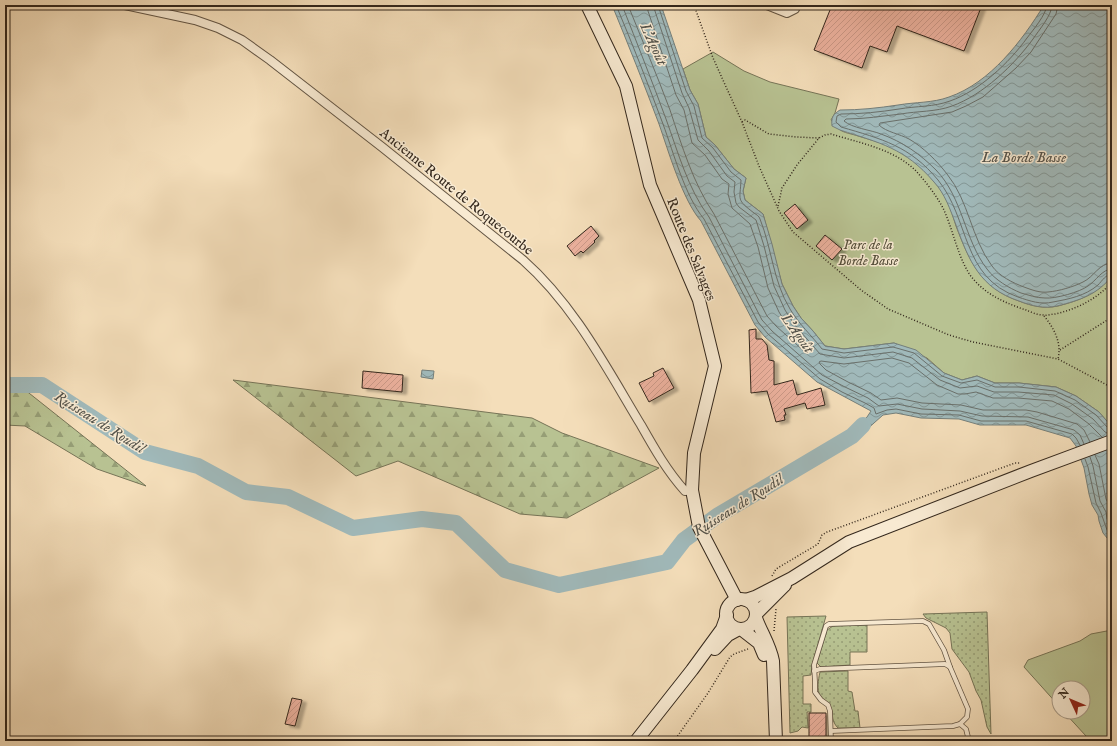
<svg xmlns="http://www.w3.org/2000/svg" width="1117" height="746" viewBox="0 0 1117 746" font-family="'IM FELL English',serif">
<defs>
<pattern id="grass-dots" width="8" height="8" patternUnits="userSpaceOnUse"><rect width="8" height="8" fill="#b8c292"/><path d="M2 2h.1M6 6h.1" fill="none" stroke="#969e76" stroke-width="1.8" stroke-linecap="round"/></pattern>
<pattern id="forest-firs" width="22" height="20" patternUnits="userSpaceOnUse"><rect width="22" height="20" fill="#b8c292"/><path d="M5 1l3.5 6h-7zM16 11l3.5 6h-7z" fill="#969e76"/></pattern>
<pattern id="water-waves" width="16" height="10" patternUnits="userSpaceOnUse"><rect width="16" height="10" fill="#a0b9ba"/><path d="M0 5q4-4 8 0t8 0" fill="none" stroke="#839696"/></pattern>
<pattern id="building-hatch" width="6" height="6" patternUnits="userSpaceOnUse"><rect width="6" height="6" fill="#edb29f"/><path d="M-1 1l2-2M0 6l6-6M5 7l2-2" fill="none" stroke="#c98"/></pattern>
<filter id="shadow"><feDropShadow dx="4.5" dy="2.5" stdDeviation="1" flood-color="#0004"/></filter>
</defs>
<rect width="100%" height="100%" fill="#f4deba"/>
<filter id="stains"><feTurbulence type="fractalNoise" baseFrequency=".005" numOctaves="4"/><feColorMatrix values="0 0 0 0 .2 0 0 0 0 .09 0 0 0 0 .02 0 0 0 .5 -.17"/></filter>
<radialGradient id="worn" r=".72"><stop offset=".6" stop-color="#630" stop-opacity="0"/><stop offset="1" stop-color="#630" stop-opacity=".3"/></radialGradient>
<g fill="url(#grass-dots)" stroke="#767457">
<path d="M987,612l4,122 -4,-7 -6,-27 -5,-9 -7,-19 -17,-23 -2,-16 -4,-5 -20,-10 -3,-4z"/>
<path d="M826,616l-14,49 -1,10 -8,1v28h8v8h-4l1,16 -6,-1 -4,4 -8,2 -3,-116z"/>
<path d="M867,625v27h-17v13l-29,2 -4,-4 10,-33 6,-4z"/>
<path d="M848,671v20l4,1 3,19h3l2,17h-22c-11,-11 1,-20 -18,-31 -3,-9 -2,-16 0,-25z"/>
</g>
<g fill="url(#forest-firs)" stroke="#767457">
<path d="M5,374l141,112 -49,-17 -72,-43 -20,-1z"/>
<path d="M233,380l299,38 30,15 97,35 -92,50 -47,-4 -122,-53 -42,15z"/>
</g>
<g fill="#b8c292" stroke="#767457">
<path d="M713,52l31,19 26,11 69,17 -4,14 -4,7c3,3 5,7 8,9 4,4 14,5 19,7 20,6 43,12 58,27 11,10 22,21 29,34 5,9 8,19 11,29 14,36 25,62 63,75 13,5 25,8 39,5 23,-6 38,-12 54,-30v151l-13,-15 -23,-16 -20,-9 -37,-4h-24l-18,-7 -15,4 -18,-7 -17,-15 -33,-15 -50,6 -19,-3 -12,-15 -12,-13 -8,-12 -11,-22 -19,-70 -18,-14 -2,-9 3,-13 -12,-9 -19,-24 -9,-8 -8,-33 -8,-14 -7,-21z"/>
<path d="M1112,630v111h-25l-1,-5 -22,-24h19v-24h-24v18l-35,-39 4,-7 52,-19 11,-7z"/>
</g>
<g fill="url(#water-waves)" stroke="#747f7b">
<path d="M612,5h49l29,85 8,14 8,33 9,8 19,24 12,9 -3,13 2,9 18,14 9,30 10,40 11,22 8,12 12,13 12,15 19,3 50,-6 22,7 28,23 18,7 15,-4 18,7h24l37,4 20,9 23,16 13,15v117l-9,-11 -4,-12 -1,-6 -6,-10 -3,-11 -5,-26 -8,-22 -6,-8 -44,-13h-46l-21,-6 -38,-1 -25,-5 -13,2 -27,24 -12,3 23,-25 4,-6 -54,-29 -52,-45 -10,-12 -54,-104c-18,-20 -33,-71 -42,-97 -15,-40 -31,-80 -47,-119z"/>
<path d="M1044,5h68v271c-15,19 -32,24 -55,30 -13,3 -25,0 -38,-5 -39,-13 -50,-40 -63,-76 -6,-16 -11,-31 -22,-43 -29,-34 -54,-39 -94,-52l-8,-4c-1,-8 1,-12 8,-16 20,0 38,-2 58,-5 17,-3 35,-2 51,-8 41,-14 73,-56 95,-92z"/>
<path d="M422,370l12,1 -1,8 -12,-2z"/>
</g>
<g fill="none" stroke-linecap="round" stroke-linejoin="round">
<g stroke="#6a706b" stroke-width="1">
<path d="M616,5c17,40 32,79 47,119 11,30 22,72 41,95l54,103 10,12 52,45 22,13 23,11 9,5 2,6 11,-4 9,-1 25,5 38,1 22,6h45l46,13 4,4 4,7"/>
<path d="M622,5c15,38 30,76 44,114 12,33 22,70 43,98l53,103 10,11 50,44 23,12 23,11 11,8 18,-2 25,5 38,2 22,5 46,1 46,13 6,5 4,9"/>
<path d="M628,5c14,35 29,70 42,105 12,36 23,73 44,104l53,102 9,10 29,26h3v-3l-19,-21 -10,-16 -11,-24 -10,-41 -8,-23 -18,-16 -4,-14 1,-10 -7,-5 -17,-24 -13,-12 -8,-33 -8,-15 -28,-84 -1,-6"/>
<path d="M653,5l29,88 7,15 9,32 11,11 18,25 8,6 -1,10 2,11 3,4 17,13 8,26 10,40 11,24 9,14 26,30 24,4 49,-6 19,6 28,22 20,8 17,-2 17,6h24l36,3 18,9 21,15 12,13 5,2"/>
<path d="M658,5l28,86 8,15 8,32 11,10 18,24 10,8c-1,21 -5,19 13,33 3,2 5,3 6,6 12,30 13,62 30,90 8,14 22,27 32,40l22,4 49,-6 21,6 28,23 19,7 16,-3 18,7h24l36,4 20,9 21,15 12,13 4,1"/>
<path d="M1047,5c-1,10 -14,25 -20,33 -18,25 -48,53 -77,63 -16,6 -34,5 -51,8 -19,3 -38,5 -58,5l-4,2 -1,6 5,5c41,12 69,19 97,53 32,39 23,97 80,117 12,4 23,8 35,5 16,-3 32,-6 45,-17 4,-4 8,-11 14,-11"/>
<path d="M1052,5c0,10 -13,25 -19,34 -19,26 -50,56 -81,67 -16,6 -35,5 -51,8 -19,2 -36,5 -55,5l-2,2c8,7 27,9 37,13 22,8 39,20 55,36 27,28 28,69 51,99 8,11 22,19 34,24 8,2 15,5 24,5 10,1 35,-6 43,-12 8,-5 14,-17 24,-17"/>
<path d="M1058,5l-2,9 -25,38 -15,16 -33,29 -17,9 -14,6 -72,11 -1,2c7,7 21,9 30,14 14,8 28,22 38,35 22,27 24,64 45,92 7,10 21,17 32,21 8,3 16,6 24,5 11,-1 25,-5 35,-10 11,-5 16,-19 29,-19"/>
<path d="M1090,442l-6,-12 -7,-6 -40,-12 -11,-2h-43l-22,-5 -39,-2 -25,-5 -16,2 -10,-7 -23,-11 -22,-12 -6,-6 -1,-2 2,-1 23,3 48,-6 17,5 28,22 21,9h7l11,-2 17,6h25l34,3 17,8 20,15 13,13"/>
<path d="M1095,455l4,9 7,35 6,11"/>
<path d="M1090,457l3,9 7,35 6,11 1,7 5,10"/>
<path d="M1085,459l3,8 8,36 5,10 6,17 5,7"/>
</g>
<path stroke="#a0b9ba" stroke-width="16" d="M5,385h37l103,67 53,14 48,26 42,5 65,31 69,-9 34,4 49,47 54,15 108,-23 17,-22 33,-24 135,-80 11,-11"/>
</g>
<g fill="url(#building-hatch)" stroke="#33271c" filter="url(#shadow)">
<path d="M832,5h150l-18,46 -67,-25 -10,26 -17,-6 -8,22 -48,-18z"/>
<path d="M795,204l13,16 -11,9 -13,-16z"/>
<path d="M591,226l8,10 -5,5 1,1 -12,11 -2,-2 -6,5 -8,-10z"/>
<path d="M825,235l17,14 -10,11 -16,-14z"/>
<path d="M756,329v10h6l5,6 2,15 5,1v24l19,-5 4,15 24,-7 4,17 -18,4 -2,-6 -21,6 2,6h-2l1,5 -9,2 -9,-31 -16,2 -2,-63z"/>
<path d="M663,368l11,20 -25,14 -10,-19 15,-7 -1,-3z"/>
<path d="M363,371l40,4 -1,17 -40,-4z"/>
<path d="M292,698l10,2 -7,26 -10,-2z"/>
<path d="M809,713h17v25l-17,1z"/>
</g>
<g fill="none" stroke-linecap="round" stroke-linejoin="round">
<g stroke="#635544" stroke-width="5.5">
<g id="service">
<path d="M814,671l6,-2 125,-5 5,3 18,42 -1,8 -7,7 -7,2 -122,5"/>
<path d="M960,724l6,5 3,12"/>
<path d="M831,741l-1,-30 -2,-6 -7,-5 -6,-8v-10l-1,-17 12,-39 3,-2 94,-3 6,3 15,26 6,17"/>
</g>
</g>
<g stroke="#635544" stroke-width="10">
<g id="minor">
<path d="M125,5l70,15 23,8 24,12 28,20 112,87 141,113c51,45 83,107 118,165 13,23 26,46 44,66l7,-1"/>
<path d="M767,5l20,8 8,-4 1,-4"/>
</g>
</g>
<g stroke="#33271c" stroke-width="14">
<g id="secondary">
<path d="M587,5l39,81 24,99 49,115 16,66 -21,87 -2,37 7,37 38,73"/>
<circle cx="741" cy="614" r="15"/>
<path d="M746,600l9,-3 37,-19 57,-36 182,-71 81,-30"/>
<path d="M756,614l29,-29"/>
<path d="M756,618c5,14 14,27 17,43l3,80"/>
<path d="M741,629l18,14 5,12"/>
<path d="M715,649l13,-14 11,-6"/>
<path d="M636,741l56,-71 30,-41 5,-14"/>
</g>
</g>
<g stroke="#33271c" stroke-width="1.5" stroke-dasharray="1 2" stroke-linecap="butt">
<path d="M694,5l19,53 29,64 17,44 20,45 14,21 68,58 27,19 61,26 24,7 85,17 49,26 5,4"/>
<path d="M742,122l3,-2 24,14 27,3 23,1"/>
<path d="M778,206l4,-18 15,-23 22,-27 6,-3 6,-1c29,9 63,15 85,37 10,11 20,24 27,37 10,21 14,47 27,67 14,19 35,28 56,35 5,2 11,5 17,5 4,1 8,-1 12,-1 22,-5 42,-15 57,-32"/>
<path d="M1044,316c10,12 18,27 14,43"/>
<path d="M1060,350l52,-33"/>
<path d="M772,576l4,-7 42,-25 4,-9 5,-3 188,-69h5"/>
<path d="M774,631l2,-22"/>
<path d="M674,741l34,-48 22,-36 4,-3 14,-5"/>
</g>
<use href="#service" stroke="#f8ead2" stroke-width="4"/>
<use href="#minor" stroke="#f8ead2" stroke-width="8"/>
<use href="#secondary" stroke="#f8ead2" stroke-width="12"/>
</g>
<g text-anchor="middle" stroke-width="3" stroke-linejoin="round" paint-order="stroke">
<g font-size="14" fill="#33271c" stroke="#f8ead2">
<text transform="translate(457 191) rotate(39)" y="5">Ancienne Route de Roquecourbe</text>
<text transform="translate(692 249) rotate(68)" y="5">Route des Salvages</text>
</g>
<g font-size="14" font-style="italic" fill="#544e3a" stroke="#f8ead2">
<text x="868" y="249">Parc de la<tspan x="868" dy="16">Borde Basse</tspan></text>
</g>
<g font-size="15" font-style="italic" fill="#54534b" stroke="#f8ead2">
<text transform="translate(654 44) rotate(65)" y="5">L'Agoût</text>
<text x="1024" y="162">La Borde Basse</text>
<text transform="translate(798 333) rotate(54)" y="5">L'Agoût</text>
<text transform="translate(100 422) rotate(32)" y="5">Ruisseau de Roudil</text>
<text transform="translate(738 505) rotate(-32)" y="5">Ruisseau de Roudil</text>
</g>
</g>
<rect width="1117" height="746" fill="none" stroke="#f4deba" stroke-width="20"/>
<rect x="6" y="6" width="1105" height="734" fill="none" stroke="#33271c" stroke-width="2"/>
<rect x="10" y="10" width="1097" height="726" fill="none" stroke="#33271c"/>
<g transform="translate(1071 700) rotate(314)"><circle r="19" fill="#f8ead2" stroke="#a99c89"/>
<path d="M0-3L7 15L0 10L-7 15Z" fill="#8f2418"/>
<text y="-6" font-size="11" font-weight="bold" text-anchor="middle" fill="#33271c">N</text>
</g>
<rect width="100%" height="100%" filter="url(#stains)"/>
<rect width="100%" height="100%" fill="url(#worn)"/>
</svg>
